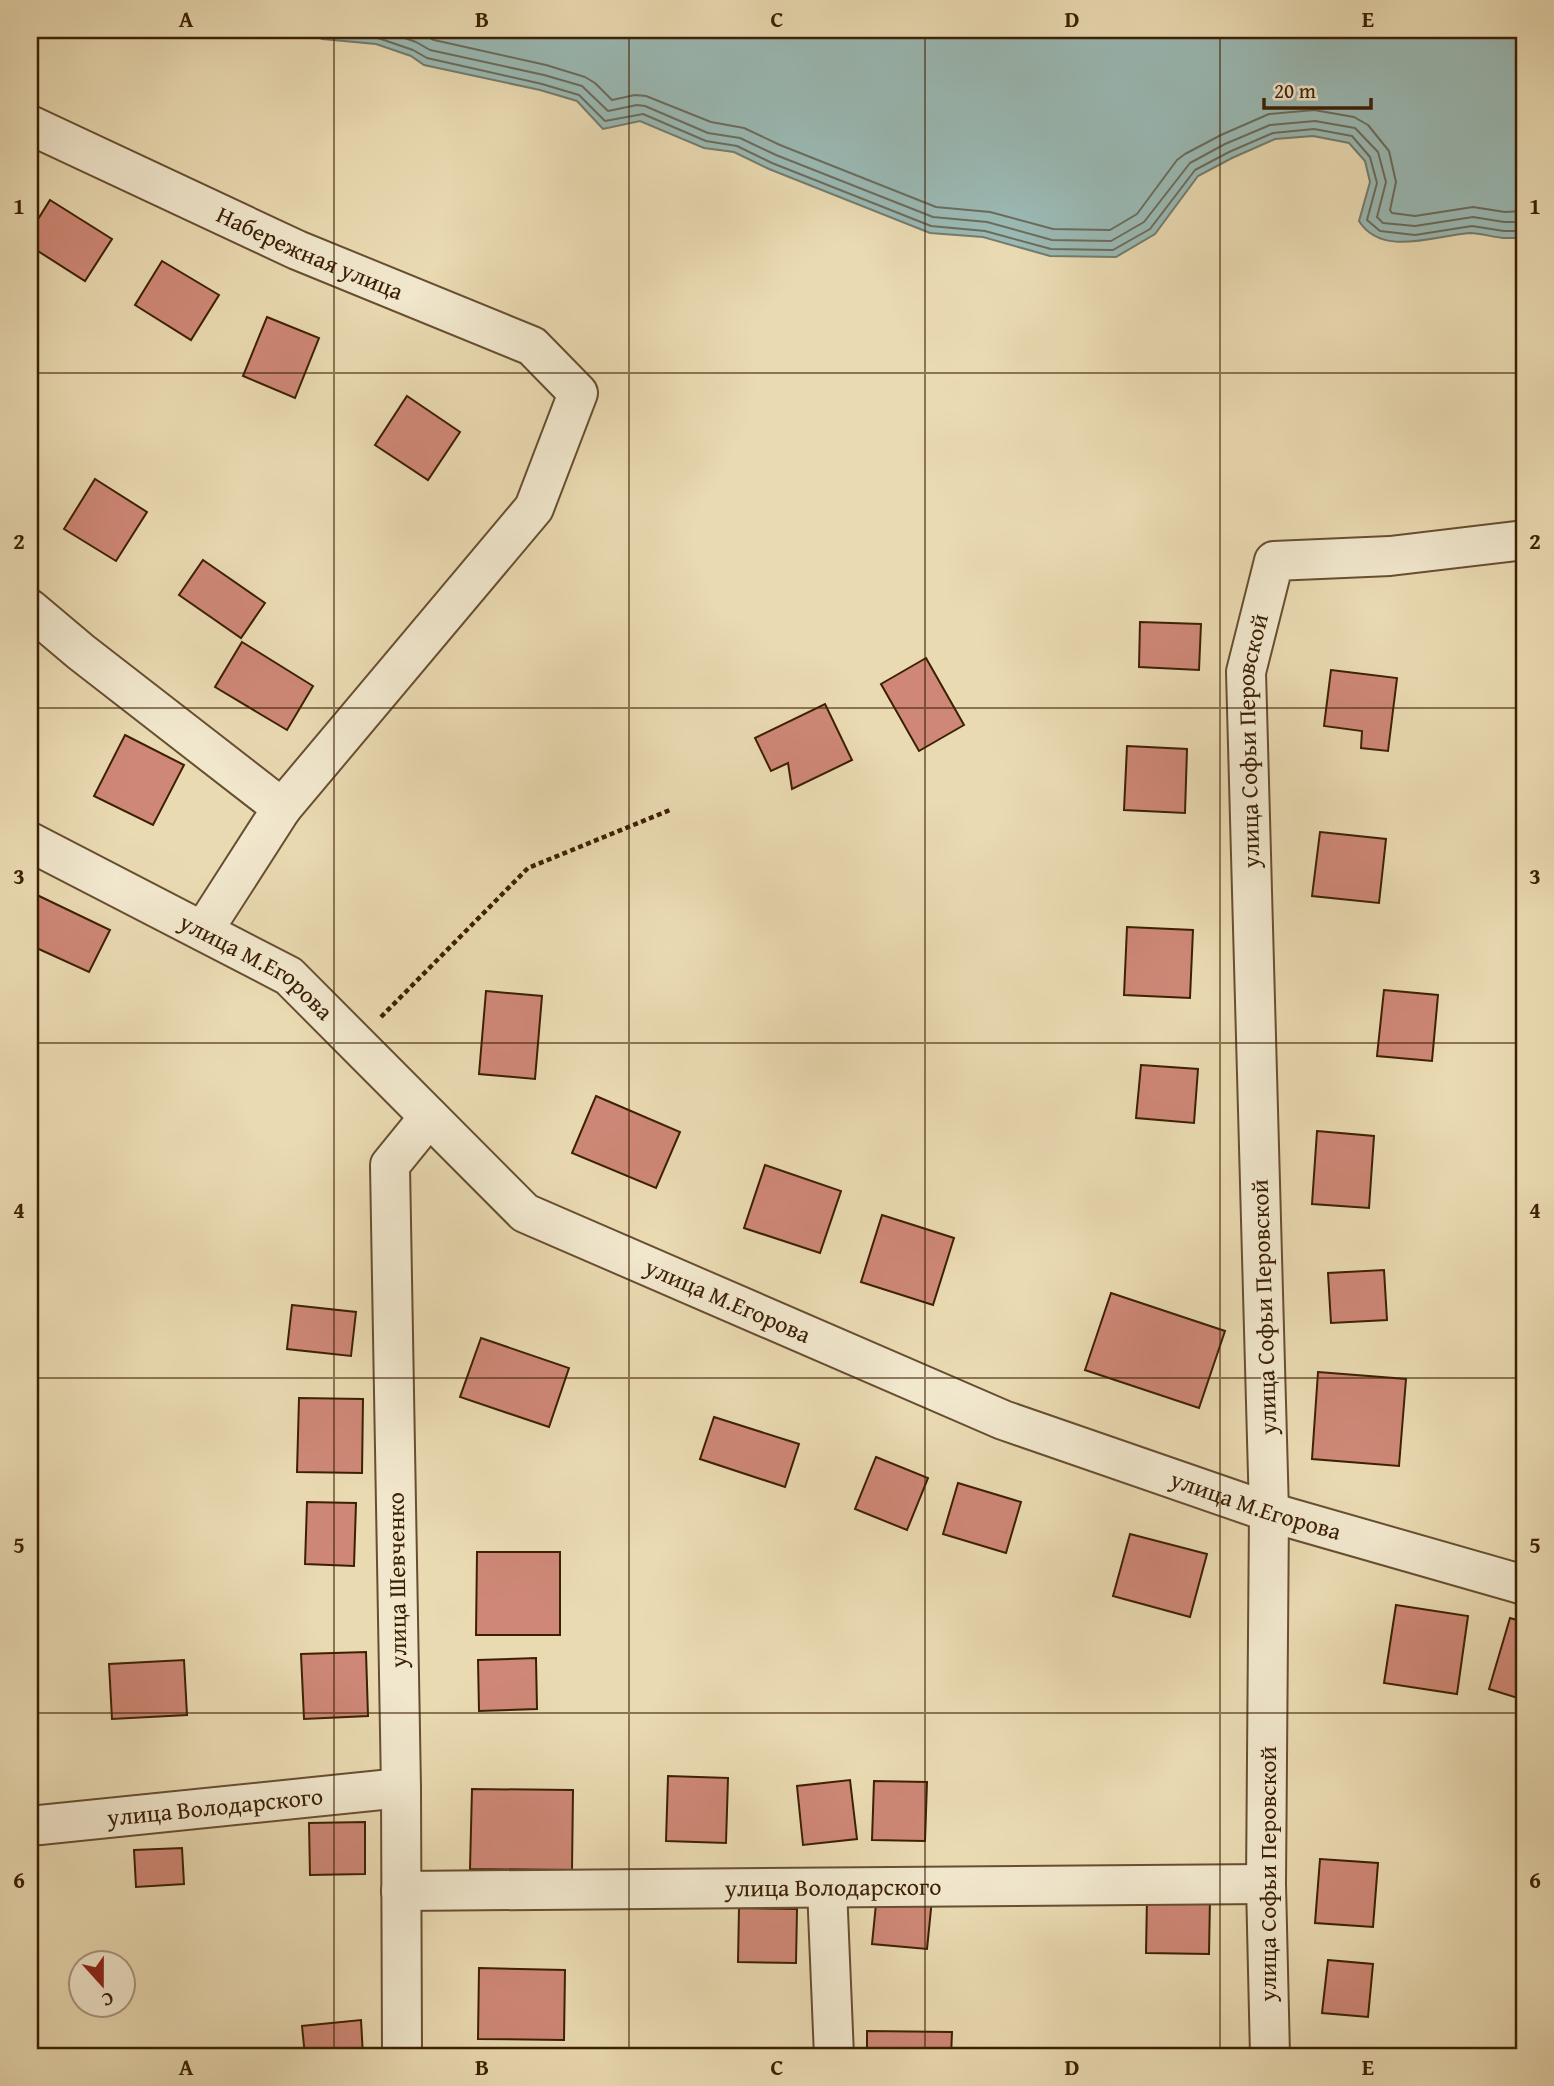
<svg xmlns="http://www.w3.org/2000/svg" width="1554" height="2086" viewBox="0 0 1554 2086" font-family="'Gentium Book Plus',serif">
<rect width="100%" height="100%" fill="#eadab2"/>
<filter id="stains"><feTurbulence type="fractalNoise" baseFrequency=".00286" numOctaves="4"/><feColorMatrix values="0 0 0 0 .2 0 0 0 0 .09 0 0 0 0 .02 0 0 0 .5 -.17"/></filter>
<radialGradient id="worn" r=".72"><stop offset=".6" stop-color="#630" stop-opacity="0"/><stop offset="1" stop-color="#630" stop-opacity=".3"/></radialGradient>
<path fill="#9ab9b4" stroke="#747c6e" stroke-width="2" d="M302,30h1222v208c-7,0 -14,0 -21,0 -11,-1 -22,-5 -33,-5 -34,2 -88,25 -111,-12l11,-39 -5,-21 -16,-18 -36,-7 -38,3 -43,19 -34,18 -43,58 -39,23 -66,-1 -67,-19 -53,-4 -161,-64 -35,-17 -30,-4 -64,-27 -37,8 -26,-28 -37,-11 -116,-25 -13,-9 -35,-12 -54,-5z"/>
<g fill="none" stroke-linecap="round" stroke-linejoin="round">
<g stroke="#6b6c5c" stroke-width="2">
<path d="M319,30l59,8 35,12 14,8 115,26 37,11 26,26 38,-7 63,27 31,5 35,17 159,63 54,5 66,18 62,1 37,-21 45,-59 34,-18 44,-19 41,-4 38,7 18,21 7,26 -10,37 13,11 35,4 57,-9 32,5h20"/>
<path d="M382,30l34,12 14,8 114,25 38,11 26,25 29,-6 8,1 63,27 32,5 36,17 157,62 54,5 65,18 59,1 33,-19 46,-59 35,-19 45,-19 45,-4 40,7 23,24 8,30 -9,35 6,6 32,3 58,-9 31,5h20"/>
<path d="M414,30l20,10 112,25 39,12 10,6 17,17 23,-5 11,1 65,26 33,6 36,17 156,62 54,5 63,17 57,1 27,-16 40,-54 8,-6 36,-19 48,-21 45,-4 40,7 14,8 21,26 7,31 -6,28 2,3 23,3 58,-9 32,5 19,-1"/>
</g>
</g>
<g fill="#cf8877" stroke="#3c2004" stroke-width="2">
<path d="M50,200l62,39 -27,42 -55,-35v-14z"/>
<path d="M162,261l57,34 -28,45 -56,-35z"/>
<path d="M267,317l52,21 -24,60 -52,-22z"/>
<path d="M407,396l53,36 -32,48 -53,-35z"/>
<path d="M95,479l52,33 -31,49 -52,-32z"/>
<path d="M203,560l62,43 -24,35 -62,-43z"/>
<path d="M1140,622l61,2 -2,46 -60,-3z"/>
<path d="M242,642l71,44 -26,44 -72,-43z"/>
<path d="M926,658l38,67 -45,26 -38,-67z"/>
<path d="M1331,670l66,8 -9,73 -27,-3 1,-17 -38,-5z"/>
<path d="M825,704l27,56 -60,29 -4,-26 -17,8 -16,-33z"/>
<path d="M125,735l59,30 -31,60 -59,-29z"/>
<path d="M1127,746l60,3 -2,64 -61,-3z"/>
<path d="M1320,832l66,7 -7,64 -67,-7z"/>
<path d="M37,895l73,35 -21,42 -59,-27v-35z"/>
<path d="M1127,927l66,3 -3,68 -66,-3z"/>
<path d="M1384,990l54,5 -6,66 -55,-5z"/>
<path d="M486,991l56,5 -7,83 -56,-5z"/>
<path d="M1141,1065l57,4 -4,54 -58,-5z"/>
<path d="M596,1096l84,36 -24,56 -84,-35z"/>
<path d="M1317,1131l57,5 -5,72 -57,-4z"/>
<path d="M765,1165l76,26 -21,62 -76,-25z"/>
<path d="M882,1215l72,23 -21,67 -72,-23z"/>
<path d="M1384,1270l3,50 -56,3 -3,-50z"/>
<path d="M1111,1293l114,38 -26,77 -114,-38z"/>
<path d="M292,1305l64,7 -5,44 -64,-7z"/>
<path d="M481,1338l88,30 -20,59 -89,-30z"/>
<path d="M1318,1372l88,7 -7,87 -87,-7z"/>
<path d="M299,1398l64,1 -1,74 -65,-1z"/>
<path d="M714,1417l85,27 -14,43 -85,-28z"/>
<path d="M876,1457l52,21 -21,52 -52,-21z"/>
<path d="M958,1483l63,19 -15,51 -63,-19z"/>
<path d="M307,1502l49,1 -2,63 -49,-2z"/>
<path d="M1130,1534l77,20 -17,63 -77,-21z"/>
<path d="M477,1552h83v83h-84z"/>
<path d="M1396,1605l72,11 -11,78 -73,-11z"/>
<path d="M1510,1618l14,4v78l-35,-11z"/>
<path d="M366,1652l2,64 -64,3 -3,-65z"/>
<path d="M536,1658l1,51 -58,2 -1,-51z"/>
<path d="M184,1660l3,55 -75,4 -3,-55z"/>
<path d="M668,1776l60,2 -2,65 -60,-2z"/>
<path d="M850,1780l7,59 -54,6 -6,-59z"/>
<path d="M874,1781l53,1 -2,59 -53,-1z"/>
<path d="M472,1789l101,1 -1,80 -102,-1z"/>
<path d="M365,1822v52l-55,1 -1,-52z"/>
<path d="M182,1848l2,36 -48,3 -2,-37z"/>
<path d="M1320,1859l58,4 -5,64 -58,-4z"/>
<path d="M877,1894l55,5 -5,50 -55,-5z"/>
<path d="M1147,1897l63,1 -1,56 -63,-1z"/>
<path d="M739,1908l58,1 -1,54 -58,-1z"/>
<path d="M1328,1960l45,4 -5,53 -46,-4z"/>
<path d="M479,1968l86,2 -1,70 -86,-1z"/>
<path d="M361,2020l2,36h-58l-3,-30z"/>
<path d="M867,2031l85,1 -1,24h-84z"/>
<path d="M808,2049v7h-98v-6z"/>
</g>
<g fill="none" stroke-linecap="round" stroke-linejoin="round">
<g stroke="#684e30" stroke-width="42">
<g id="minor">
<path id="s1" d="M30,125l267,125 235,96 46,47 -44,115 -252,300 -79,123"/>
<path d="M30,609l51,43 201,156"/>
<path id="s2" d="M30,842l259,134 236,237 478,207 266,92 255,73"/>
<path id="s3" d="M30,1826l371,-38"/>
<path d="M827,1888l7,168"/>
<path id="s4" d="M401,1891l865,-7"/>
<path d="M402,2056l-1,-268 -11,-623 39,-48"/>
<path id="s5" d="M1270,2056l-4,-172 3,-372 -23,-840 28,-111 116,-5 134,-16"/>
</g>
</g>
<path stroke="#3c2004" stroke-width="4.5" stroke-dasharray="5 3.5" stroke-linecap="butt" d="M381,1017l147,-149 142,-58"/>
<use href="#minor" stroke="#f1e7cd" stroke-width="38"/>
</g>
<path fill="none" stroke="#3c2004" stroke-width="2" stroke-opacity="0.55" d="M334,30v2026M629,30v2026M925,30v2026M1220,30v2026M30,373h1494M30,708h1494M30,1043h1494M30,1378h1494M30,1713h1494"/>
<g text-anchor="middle" stroke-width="5" stroke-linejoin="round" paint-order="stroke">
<g font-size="24" fill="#3c2004" stroke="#f1e7cd">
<text dy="8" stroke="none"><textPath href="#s1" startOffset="308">Набережная улица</textPath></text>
<text dy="8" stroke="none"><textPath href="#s5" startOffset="1316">улица Софьи Перовской</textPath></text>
<text dy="8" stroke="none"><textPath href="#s2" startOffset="259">улица М.Егорова</textPath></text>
<text dy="8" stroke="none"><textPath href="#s2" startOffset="847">улица М.Егорова</textPath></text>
<text transform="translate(1264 1307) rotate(-92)" y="8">улица Софьи Перовской</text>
<text dy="8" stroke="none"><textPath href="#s2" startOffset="1414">улица М.Егорова</textPath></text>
<text transform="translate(397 1580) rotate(-91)" y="8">улица Шевченко</text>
<text dy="8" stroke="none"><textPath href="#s3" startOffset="186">улица Володарского</textPath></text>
<text transform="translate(1268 1874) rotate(-90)" y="8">улица Софьи Перовской</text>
<text dy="8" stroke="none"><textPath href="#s4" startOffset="432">улица Володарского</textPath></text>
</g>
</g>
<rect width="1554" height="2086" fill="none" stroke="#eadab2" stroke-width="77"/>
<g transform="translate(102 1984) rotate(159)"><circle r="33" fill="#f1e7cd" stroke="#a9977d" stroke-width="2"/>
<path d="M0-5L12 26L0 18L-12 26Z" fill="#8f2418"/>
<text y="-10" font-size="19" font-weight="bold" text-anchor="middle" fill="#3c2004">С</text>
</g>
<path d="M1264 98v10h107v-10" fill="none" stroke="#3c2004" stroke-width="3.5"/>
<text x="1274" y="98" font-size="21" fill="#3c2004" stroke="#f1e7cd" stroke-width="5" paint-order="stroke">20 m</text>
<rect x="38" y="38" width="1478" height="2010" fill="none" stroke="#3c2004" stroke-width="2.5"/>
<g font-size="23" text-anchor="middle" font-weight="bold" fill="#3c2004">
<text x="186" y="27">A</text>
<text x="482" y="27">B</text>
<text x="777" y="27">C</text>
<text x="1072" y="27">D</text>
<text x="1368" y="27">E</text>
<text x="19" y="214">1</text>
<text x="1535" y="214">1</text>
<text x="19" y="549">2</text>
<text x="1535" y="549">2</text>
<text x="19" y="884">3</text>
<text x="1535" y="884">3</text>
<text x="19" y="1218">4</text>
<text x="1535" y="1218">4</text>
<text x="19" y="1553">5</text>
<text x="1535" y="1553">5</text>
<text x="19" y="1888">6</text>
<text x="1535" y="1888">6</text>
<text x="186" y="2075">A</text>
<text x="482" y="2075">B</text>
<text x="777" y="2075">C</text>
<text x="1072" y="2075">D</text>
<text x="1368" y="2075">E</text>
</g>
<rect width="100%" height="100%" filter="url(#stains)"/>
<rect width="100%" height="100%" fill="url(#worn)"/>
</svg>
